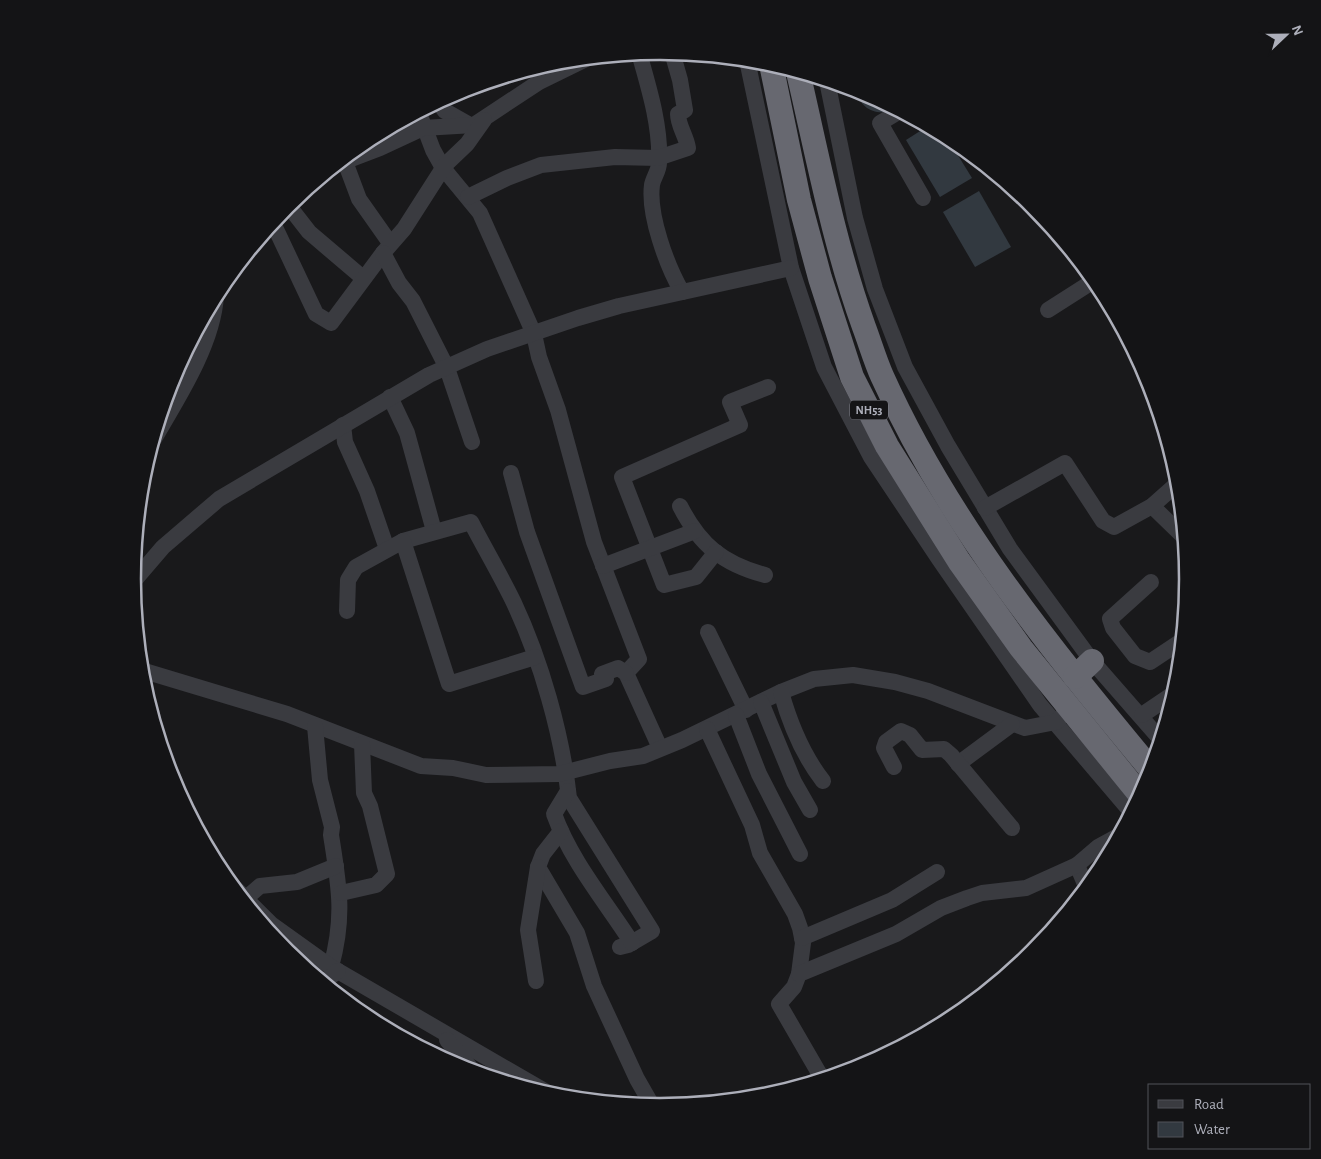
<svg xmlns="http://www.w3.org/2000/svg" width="1321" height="1159" viewBox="0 0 1321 1159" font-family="'Alegreya Sans',sans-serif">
<rect width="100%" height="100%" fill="#19191b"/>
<g fill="#323940">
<path d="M857,90l38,19c-16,8 -36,1 -38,-19z"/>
<path d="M928,126l18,10 26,42 -32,19 -34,-57z"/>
<path d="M979,191l32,56 -36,20 -32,-55z"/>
</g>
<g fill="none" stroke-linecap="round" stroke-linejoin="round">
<g stroke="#3a3b40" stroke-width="16">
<path d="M639,53c10,35 22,74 20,110 0,8 -6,15 -7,22 -4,30 15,81 30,107"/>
<path d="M747,60l44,208 33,99 47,90 68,102 101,146 92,108"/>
<path d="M827,81l28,137 20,71 30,78 43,79 62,103 82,112 69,79"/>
<path d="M438,102l7,9 23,13"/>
<path d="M900,111l-20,12 43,75"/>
<path d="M419,113l14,37 10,18 37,45 54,121 5,23 19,53 36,132 45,117 -13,14 34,75"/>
<path d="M344,159l15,40 31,44"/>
<path d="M338,164l42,-16 43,-20 51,-3 65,-43 49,-24"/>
<path d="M468,197l39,-19 34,-13 74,-8 43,1 30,-10c-2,-13 -10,-22 -10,-34l7,-4 -5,-30 -8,-28"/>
<path d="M288,205l21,27 54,46"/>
<path d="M1047,222l2,2"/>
<path d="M273,223l43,91 15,9 52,-70 21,-24 41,-64 22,-21 17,-24"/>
<path d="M383,253l16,30 14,18 34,67 25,74"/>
<path d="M1048,310l47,-30"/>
<path d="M390,397l17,36 27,98"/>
<path d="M343,425l2,17 22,49 20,58"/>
<path d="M154,439c24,-41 59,-95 62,-143"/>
<path d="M511,473l16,59 56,155 23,-8 -4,-5 16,-6 8,5"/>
<path d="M680,506c20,39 43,58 85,69"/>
<path d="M1152,506l33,32"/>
<path d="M985,508l80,-45 38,58 11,6 38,-21 27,-24"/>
<path d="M403,541l68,-19c14,27 30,54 43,81 27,58 48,131 55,195l83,133 -24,14 -8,2"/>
<path d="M716,552l-20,25 -32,8 -42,-108 118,-52 -10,-23 38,-15"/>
<path d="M603,566l92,-35"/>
<path d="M133,582l30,-35 56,-48 210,-124 58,-26 91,-31 41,-12 172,-38"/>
<path d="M1151,582l-41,37 3,9 22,28 15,6 33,-22"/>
<path d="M347,611l1,-31 8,-13 47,-26 46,143 86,-27"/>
<path d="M708,632l38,78"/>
<path d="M141,670l146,44 134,52 32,2 33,7 73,-1 51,-13 33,-5 39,-16 99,-48 33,-13 39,-4 42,7 33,9 97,37 31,-6 14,-14"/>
<path d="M781,692c9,32 21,62 42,89"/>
<path d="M761,702l33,80 16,28"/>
<path d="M736,715l23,59 41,80"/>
<path d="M1142,715l34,-23"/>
<path d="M315,726l5,54 12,47 -1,8c8,51 14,81 0,132"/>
<path d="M707,729l45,96 8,28 35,61 5,14 3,15 -4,31 -5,13 -15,17 44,76"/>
<path d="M958,764l54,-40"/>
<path d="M894,767l-10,-19 2,-6 15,-11 9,4 12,15 22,-1 7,6 61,73"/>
<path d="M568,791l-14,23c17,47 51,87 78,129"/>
<path d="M561,831l-18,23 -5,13 39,66 17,53 43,93 16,28"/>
<path d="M1077,865l10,24"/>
<path d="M230,883l41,41 60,43 224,130"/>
<path d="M341,893l35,-8 11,-11 -17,-68 -6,-13 -2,-49"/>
<path d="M245,899l15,-13 37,-4 39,-16"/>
<path d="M802,938l90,-38 45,-28"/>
<path d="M799,974l97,-40 45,-26 26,-10 15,-5 44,-5 51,-23 21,-18 22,-12"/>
<path d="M536,981l-8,-51 10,-63"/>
<path d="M323,982l15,-11"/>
<path d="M447,1040l27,32"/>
</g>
<g stroke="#676870" stroke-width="24">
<path d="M771,64l28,136 21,78 32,99 35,69 72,115 62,87 120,148"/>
<path d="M798,72c20,86 36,172 66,255 6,16 11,33 18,49 66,147 168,272 270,395"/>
<path d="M1075,677l17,-16"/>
</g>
</g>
<g text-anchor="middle" stroke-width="4" stroke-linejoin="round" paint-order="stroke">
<rect fill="#141416" stroke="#7f8089" stroke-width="1" x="850" y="400.5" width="38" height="19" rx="4"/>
<g font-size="12" font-weight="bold" fill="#adafba">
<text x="869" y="414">NH53</text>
</g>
</g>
<path d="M0 0H1321V1159H0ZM141 579a519 519 0 1 1 1038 0a519 519 0 1 1-1038 0Z" fill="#141416" fill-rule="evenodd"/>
<path fill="none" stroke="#adafba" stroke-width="2.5" d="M141 579a519 519 0 1 1 1038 0a519 519 0 1 1-1038 0Z"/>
<rect x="1148" y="1084" width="162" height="65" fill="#141416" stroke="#515258"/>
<rect x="1158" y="1100" width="25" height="8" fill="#3a3b40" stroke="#515258"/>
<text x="1194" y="1109" font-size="15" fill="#adafba">Road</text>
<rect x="1158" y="1122" width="25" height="15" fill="#323940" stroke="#515258"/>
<text x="1194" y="1134" font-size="15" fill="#adafba">Water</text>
<g transform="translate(1286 35) rotate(68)" stroke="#141416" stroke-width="4" paint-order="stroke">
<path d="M0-4L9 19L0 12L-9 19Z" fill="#adafba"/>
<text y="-8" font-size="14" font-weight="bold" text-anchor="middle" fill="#adafba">N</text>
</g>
</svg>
